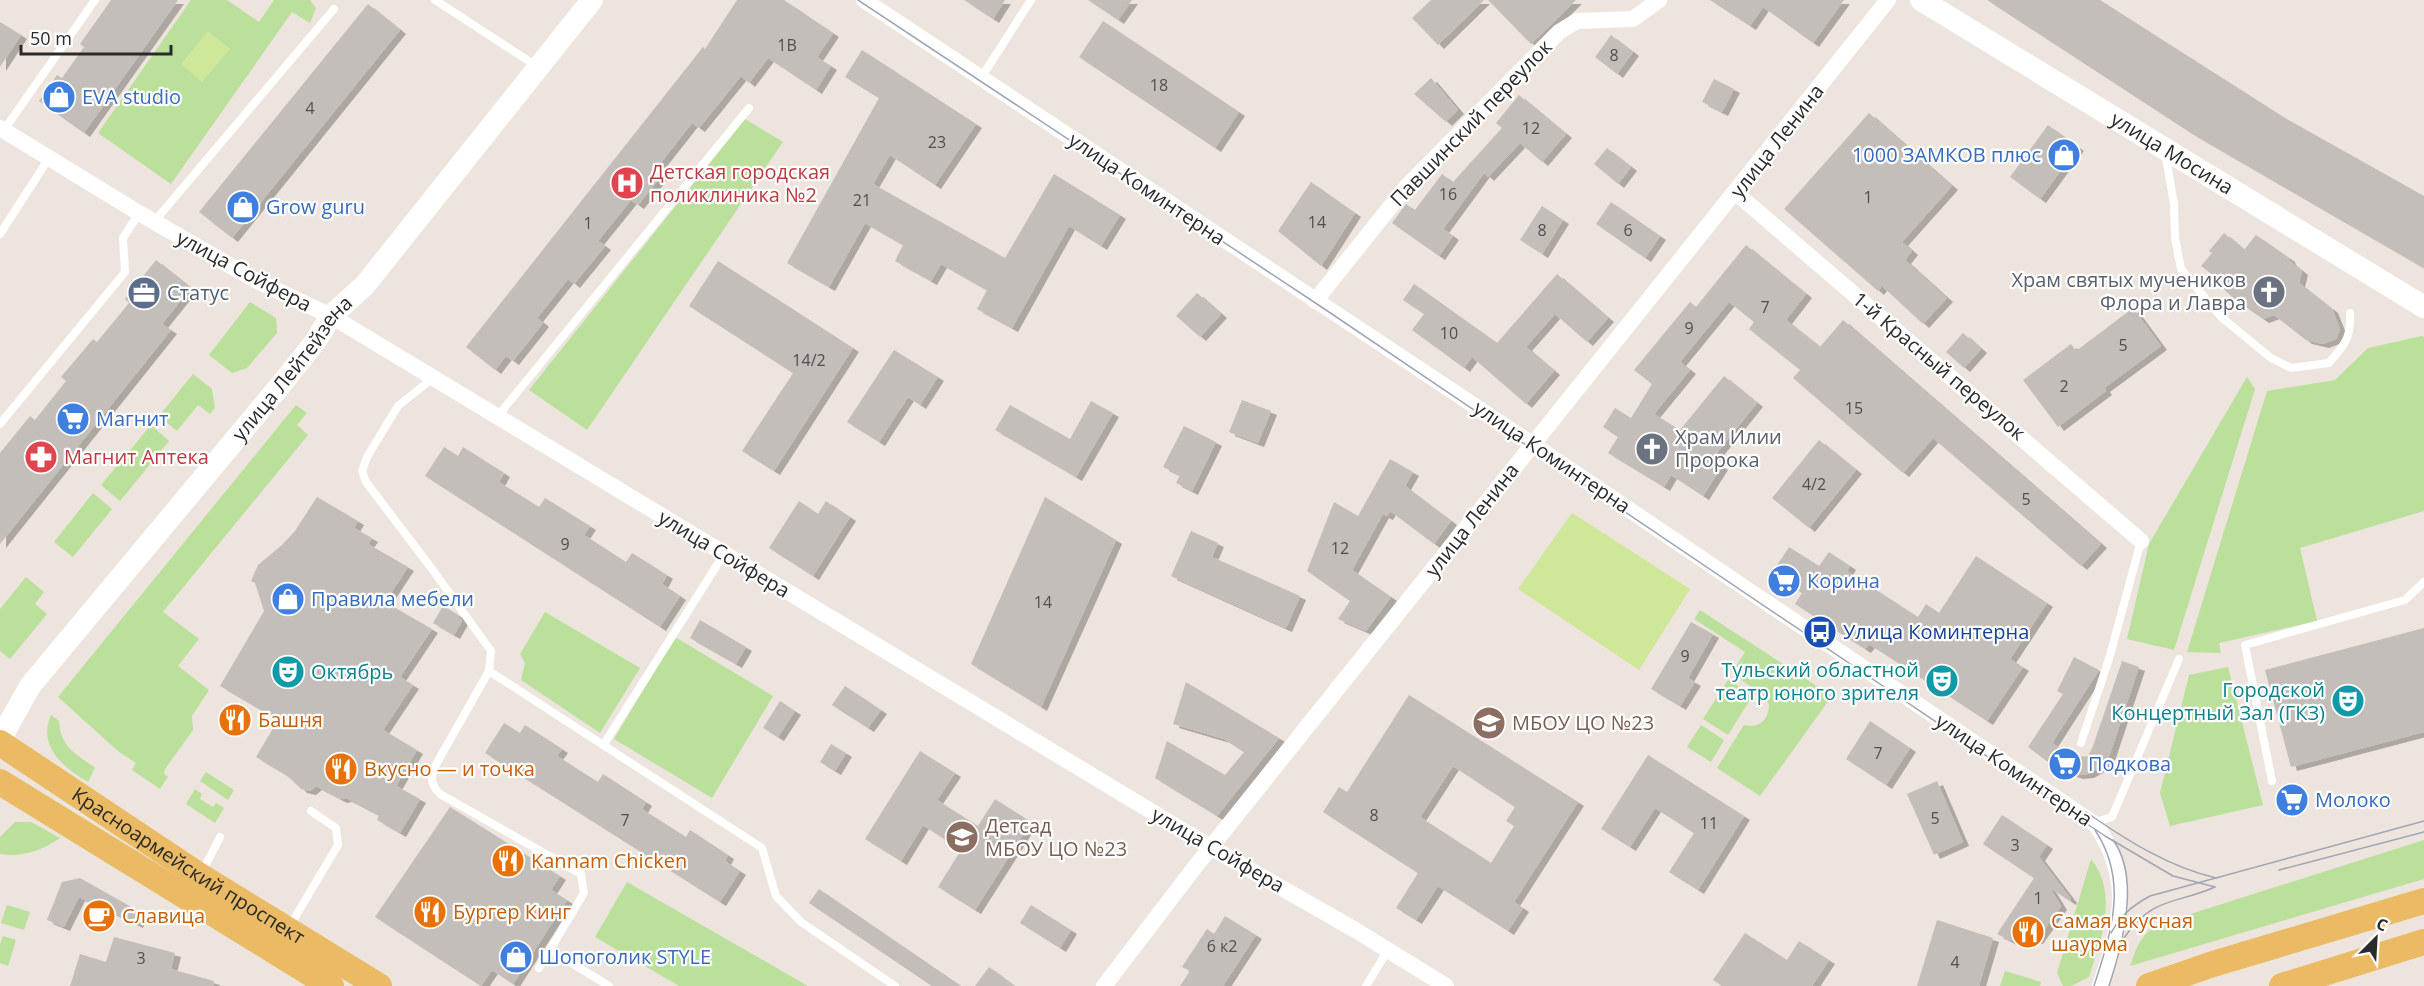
<svg xmlns="http://www.w3.org/2000/svg" width="2424" height="986" viewBox="0 0 2424 986" font-family="'Open Sans',sans-serif">
<defs>
<filter id="shadow"><feDropShadow dx="6" dy="4" stdDeviation="0" flood-color="#0004"/></filter>
</defs>
<rect width="100%" height="100%" fill="#ece4dd"/>
<g fill="#bbe09c">
<path d="M191,0h36l32,22 15,-22h36l6,8 -6,15 -18,-11 -121,172 -73,-51z"/>
<path d="M745,119l38,23 -196,288 -58,-40z"/>
<path d="M250,302l26,16 1,15 -30,35 -15,5 -23,-18z"/>
<path d="M2422,336l2,1v174l-124,37 17,73 -98,22 2,10 -34,-1 80,-261 68,-11 33,-32z"/>
<path d="M193,374l19,15 3,19 -5,6 -12,-9 -21,26 -18,-15z"/>
<path d="M2247,377l8,12 -81,261 -47,-11 22,-95z"/>
<path d="M296,405l11,8 -10,12 11,10 -145,177 36,27 -21,27 31,24 -17,26 1,14 -28,39 -1,5 4,3 -8,12 -28,-19 4,-7 -17,-11 -61,-55z"/>
<path d="M151,425l18,16 -49,60 -19,-16z"/>
<path d="M93,493l19,16 -39,48 -19,-15z"/>
<path d="M26,577l18,15 -9,12 12,10 -37,45 -10,-8v-42z"/>
<path d="M1700,610l132,86 -72,100 -43,-28 27,-43c15,4 25,-5 25,-21l-11,-12 -26,-19 13,-21 -51,-33z"/>
<path d="M545,612l95,56 -40,65 -79,-53 4,-17 -5,-9z"/>
<path d="M675,637l98,59 -61,102 -98,-59z"/>
<path d="M2228,667l35,138 -93,21 -10,-33 29,-118z"/>
<path d="M1728,680l25,15 -25,40 -25,-16z"/>
<path d="M51,715l8,6c2,27 15,31 36,47l-7,14c-24,-14 -51,-36 -37,-67z"/>
<path d="M1701,725l23,15 -13,22 -24,-15z"/>
<path d="M206,772l28,18 -6,10 -28,-19z"/>
<path d="M195,789l7,5 -2,5 13,8 3,-4 8,5 -9,15 -29,-19z"/>
<path d="M15,822h16l29,16c-17,12 -39,20 -60,16v-17z"/>
<path d="M2424,840v39l-294,87c7,-21 12,-34 32,-43z"/>
<path d="M2091,859c28,35 10,81 -2,118l-18,9h-8l-6,-13z"/>
<path d="M627,882l181,104h-129l-84,-49z"/>
<path d="M7,905l23,7 -6,18 -23,-7z"/>
<path d="M3,936l13,4 -8,26 -8,-3v-19z"/>
<path d="M2005,971l36,11 -1,4h-40z"/>
</g>
<g fill="#cfe798">
<path d="M208,31l22,18 -28,33 -21,-18z"/>
<path d="M1572,513l118,76 -51,81 -121,-81z"/>
</g>
<g fill="#c4beba" fill-rule="evenodd" filter="url(#shadow)">
<path d="M111,0h67l-94,133 -45,-32 18,-26 5,3 22,-31 -4,-3z"/>
<path d="M737,0h47l49,33 -16,24 14,9 -15,24 -48,-32 -19,25 -8,-7 -42,52 -7,-5 -33,42 7,5 -28,35 -7,-5 -33,41 7,5 -31,38 -6,-5 -31,39 6,5 -30,38 -7,-5 -11,14 -29,-23 237,-300 2,2z"/>
<path d="M964,0h41l-12,19z"/>
<path d="M1088,0h44l-14,20z"/>
<path d="M1431,0h53l-46,45 -26,-27z"/>
<path d="M1488,0h88l-45,44z"/>
<path d="M1710,0h134l-31,43 -50,-36 -13,19z"/>
<path d="M1987,0h113l185,118 139,78v72l-233,-135z"/>
<path d="M368,4l32,26 -168,208 -33,-26z"/>
<path d="M1103,21l136,91 -24,36 -136,-91z"/>
<path d="M0,22l21,13 -21,32z"/>
<path d="M1611,35l22,17 -16,22 -22,-17z"/>
<path d="M862,50l114,74 -41,61 -45,-30 -17,29 132,74 49,-84 66,41 -19,31 -32,-20 -57,102 -35,-19 10,-19 -46,-26 -10,17 -36,-20 8,-16 -38,-22 -36,64 -42,-24 92,-165 -34,-21z"/>
<path d="M1431,78l27,32 -12,12 -32,-28z"/>
<path d="M1714,79l20,10 -12,23 -20,-10z"/>
<path d="M1519,95l47,39 -24,28 -22,-19 -32,34 -4,-4 -41,56 10,7 -14,20 -47,-33 14,-19 9,6 27,-36 11,8 49,-54 -6,-5z"/>
<path d="M1869,113l83,73 -50,56 10,9 -7,9 42,38 -24,26 -41,-38 -4,5 -94,-82z"/>
<path d="M2048,125l30,22 -38,52 -30,-22z"/>
<path d="M1607,148l24,19 -13,17 -24,-20z"/>
<path d="M1311,182l44,31 -34,53 -43,-35z"/>
<path d="M1611,202l49,34 -15,22 -49,-34z"/>
<path d="M1542,206l21,14 -21,34 -22,-14z"/>
<path d="M2224,233l20,17 12,-15 33,23 1,3 12,10 -3,12 33,26 8,20 -4,10 -13,5 -17,-4 -32,-25 -11,4 -30,-21 -13,-13 -1,-5 -18,-14 11,-13 -3,-2z"/>
<path d="M1746,245l60,49 -20,26 34,27 23,-27 258,224 -20,22 -148,-128 -30,35 -110,-95 7,-8 -51,-41 5,-7 -25,-20 -49,60 10,8 -36,44 26,16 44,-54 33,27 -46,57 11,6 -19,30 -32,-21 -7,12 -56,-34 10,-16 -15,-10 12,-19 16,10 21,-34 -18,-14 56,-68 6,5z"/>
<path d="M156,260l35,28 -29,36 9,6 -171,214v-91l30,-37 5,4 31,-39 -5,-4 32,-38 4,3 32,-39 -4,-4z"/>
<path d="M718,261l135,87 -79,123 -32,-20 51,-78 -104,-67z"/>
<path d="M1557,274l51,44 -21,24 -32,-28 -29,33 28,24 -28,33 -54,-47 -8,11 -52,-38 12,-16 -21,-14 11,-16 83,59z"/>
<path d="M1197,293l24,21 -21,23 -24,-21z"/>
<path d="M2133,308l28,38 -57,42 2,3 -48,36 -35,-47 48,-36 5,7z"/>
<path d="M1963,333l18,16 -17,19 -18,-16z"/>
<path d="M894,350l44,27 -18,28 -12,-8 -29,45 -32,-20z"/>
<path d="M1242,400l29,11 -13,32 -29,-11z"/>
<path d="M1091,401l22,12 -37,64 -81,-47 15,-25 60,34z"/>
<path d="M1184,426l32,16 -24,49 -16,-8 4,-8 -17,-8z"/>
<path d="M1819,440l37,30 -47,58 -37,-30z"/>
<path d="M444,447l14,9 5,-9 41,26 -5,9 40,25 6,-9 45,28 -6,9 42,27 6,-9 35,22 -5,9 18,12 -20,31 -235,-151z"/>
<path d="M1390,459l23,13 -8,14 46,35 -17,23 -44,-33 -3,5 -4,-2 -31,56 39,27 -25,34 -28,-12 12,-18 -43,-30 27,-69 24,14z"/>
<path d="M317,497l41,24 -4,7 18,10 -4,6 40,23 -23,35 47,27 -32,48 13,8 -30,45 34,20 -21,36 24,13 -20,34 -23,-13 2,-5 -33,-17 -5,1 -25,-13 -6,5 -9,-2 -12,-12 -33,-20 22,-37 -58,-34 44,-75 -9,-28 -4,-2 7,-16 24,-20 13,-14z"/>
<path d="M1045,497l71,43 -75,167 -70,-43z"/>
<path d="M799,501l19,13 8,-13 24,16 -37,59 -44,-28z"/>
<path d="M1191,531l27,12 -6,14 88,39 -14,32 -115,-52z"/>
<path d="M1789,547l30,19 10,-14 21,14 -3,5 71,46 8,-13 13,9 37,-57 71,47 -37,56 13,8 -36,54 -118,-77 -4,5 -70,-45 7,-11 -30,-20z"/>
<path d="M443,606l14,8 5,7 -8,14 -21,-12z"/>
<path d="M700,620l46,27 -10,17 -46,-26z"/>
<path d="M1691,622l22,12 -25,44 7,4 -15,24 -29,-17z"/>
<path d="M2424,628v104l-133,35 -26,-97z"/>
<path d="M2074,657l25,13 -47,73 20,13 6,1 10,-1 5,-10 29,-85 17,6 -29,87 -6,11 -16,9 -11,1 -21,-7 -28,-21 35,-53 -6,-3z"/>
<path d="M1186,682l93,56 -62,78 -62,-38 12,-37 58,34 19,-23 -20,-13 -51,-15z"/>
<path d="M845,686l36,24 -13,18 -36,-23z"/>
<path d="M1409,695l169,107 -64,100 9,6 -15,23 -70,-45 -22,34 -20,-12 22,-35 -95,-61 16,-25 8,5zM1453,766l62,41 -9,14 8,5 -23,37 -71,-46z"/>
<path d="M780,701l15,10 -17,26 -15,-9z"/>
<path d="M1870,721l40,27 -24,37 -40,-26z"/>
<path d="M504,723l16,10 5,-8 37,24 -5,7 41,26 5,-8 43,28 -4,7 44,28 4,-7 38,25 -3,6 15,10 -20,31 -235,-149z"/>
<path d="M831,744l15,9 -11,18 -15,-9z"/>
<path d="M920,751l35,22 -18,27 41,26 17,-27 36,23 -56,88 -37,-23 23,-37 -38,-25 -22,36 -36,-22z"/>
<path d="M1648,755l96,61 -46,74 -29,-18 25,-39 -39,-25 -25,39 -29,-18z"/>
<path d="M1937,781l26,61 -29,13 -27,-61z"/>
<path d="M450,807l110,69 -9,14 16,10 -54,84 -21,-14 -11,16 -106,-69z"/>
<path d="M2002,815l45,30 -8,12 32,42 -1,2 -20,-13 11,18 -24,34 -20,-5 -6,6 -14,-7 37,-56 -51,-34z"/>
<path d="M80,878l62,35 -5,11 -58,-27 -15,30 -17,-7 15,-38z"/>
<path d="M819,889l142,97h-29l-123,-83z"/>
<path d="M1031,905l40,25 -11,18 -40,-25z"/>
<path d="M1225,916l31,19 -33,51h-43l10,-15 -8,-4 25,-38 7,5z"/>
<path d="M1937,920l56,18 -14,48h-62z"/>
<path d="M1745,933l42,27 12,-19 30,19 -17,26h-90l-9,-6z"/>
<path d="M114,937l61,16 -4,16 43,12 -1,5h-143l10,-32 26,8z"/>
<path d="M989,967l26,19h-40z"/>
</g>
<g fill="none" stroke-linecap="round" stroke-linejoin="round">
<g stroke="#fff" stroke-width="8">
<path d="M435,0l103,67"/>
<path d="M981,78l50,-78"/>
<path d="M4,130l91,-130"/>
<path d="M2165,152l9,52 1,34 6,31 40,48 50,41 20,10 38,-5c16,-19 22,-24 21,-50"/>
<path d="M154,222l180,-213"/>
<path d="M0,234l49,-76"/>
<path d="M433,378l-35,28 -31,51 -5,14 4,11 66,87 59,82 -2,20 -55,97c-4,11 -2,18 6,26l141,80 3,19 -45,75"/>
<path d="M497,417l252,-309"/>
<path d="M0,424l125,-152 -2,-34 16,-25"/>
<path d="M489,671l273,177 14,48 25,26 94,64"/>
<path d="M2081,743l28,-84 32,-118"/>
<path d="M604,744l120,-190"/>
<path d="M2272,781l-27,-136 160,-45 19,-18"/>
<path d="M2099,821l13,-4 67,-158"/>
<path d="M201,874l19,-37"/>
<path d="M288,929l50,-84 -2,-17 -25,-17"/>
<path d="M550,950l59,36"/>
<path d="M1366,986l22,-36"/>
</g>
<g stroke="#fff" stroke-width="16">
<path d="M864,0l668,444 564,381c38,56 24,101 4,161"/>
<path d="M0,128l139,85 116,67 76,36 881,532 145,83 89,55"/>
<path d="M1736,193l405,348"/>
<path d="M1315,301l92,-115 152,-154 18,-11 56,-2 26,-19"/>
<path d="M1104,986l91,-119 693,-867"/>
</g>
<g stroke="#fff" stroke-width="22">
<path id="s1" d="M1921,0l503,307"/>
<path id="s2" d="M0,740l30,-54 249,-299 36,-45 16,-26 34,-31 227,-285"/>
</g>
<g stroke="#eabb64" stroke-width="26">
<path id="s3" d="M0,743l200,133 179,110"/>
<path d="M0,782l331,204"/>
<path d="M2149,986l64,-22 211,-63"/>
<path d="M2282,986l142,-44"/>
</g>
<g stroke="#a0a5b4" stroke-width="1.5">
<path d="M858,0l468,310 779,526 68,40 42,11"/>
<path d="M2086,812c40,28 83,55 130,66"/>
<path d="M2279,870l145,-38"/>
<path d="M2111,933c10,-18 21,-27 39,-37l274,-75"/>
<path d="M2124,938c29,-42 50,-33 91,-51"/>
<path d="M2094,986c17,-53 35,-105 1,-156"/>
<path d="M2109,986c13,-40 32,-108 4,-146"/>
</g>
</g>
<defs>
<g id="shop-disc" transform="scale(1.725)"><circle r="9.5" fill="#3f7fe0" stroke="#fff"/><path d="M-5-2.5h2.3a2.7 3.5 0 0 1 5.4 0H5L5.5 6h-11ZM-1.5-2.5h3a1.5 2.3 0 0 0-3 0Z" fill="#fff"/></g>
<g id="hospital-disc" transform="scale(1.725)"><circle r="9.5" fill="#e0444e" stroke="#fff"/><path d="M-5-5h3v3.5h4V-5h3V5h-3V1.5h-4V5h-3Z" fill="#fff"/></g>
<g id="church-disc" transform="scale(1.725)"><circle r="9.5" fill="#6b7280" stroke="#fff"/><path d="M-1.2-6h2.4v3.5h3.3v2.4h-3.3V6h-2.4V-.1h-3.3v-2.4h3.3Z" fill="#fff"/></g>
<g id="office-disc" transform="scale(1.725)"><circle r="9.5" fill="#5c6f8a" stroke="#fff"/><path d="M-6-3h4V-5.5h4V-3h4V5H-6ZM-1-4.5V-3h2v-1.5ZM-6 0V1H6V0Z" fill="#fff"/></g>
<g id="supermarket-disc" transform="scale(1.725)"><circle r="9.5" fill="#3f7fe0" stroke="#fff"/><path d="M-6-5.5h2.5l.6 2H6L4.5 2H-2.5L-4.4-4H-6ZM-1.5 3.2a1.3 1.3 0 1 0 .1 0ZM3 3.2a1.3 1.3 0 1 0 .1 0Z" fill="#fff"/></g>
<g id="pharmacy-disc" transform="scale(1.725)"><circle r="9.5" fill="#e0444e" stroke="#fff"/><path d="M-2-6h4v4h4v4h-4v4h-4v-4h-4v-4h4Z" fill="#fff"/></g>
<g id="bus-disc" transform="scale(1.725)"><circle r="9.5" fill="#1a4fb4" stroke="#fff"/><path d="M-5-6H5V4H4V6H2V4H-2V6H-4V4H-5ZM-3.5-4V0h7V-4ZM-3.5 1.2v1.5H-2V1.2ZM2 1.2v1.5H3.5V1.2Z" fill="#fff"/></g>
<g id="theatre-disc" transform="scale(1.725)"><circle r="9.5" fill="#0f9aa8" stroke="#fff"/><path d="M-5-5.5Q0-4 5-5.5V0Q5 5 0 6Q-5 5-5 0ZM-3.3-2.5H-1v1.5H-3.3ZM1-2.5H3.3v1.5H1ZM-2.8 1Q0 5.5 2.8 1Z" fill="#fff"/></g>
<g id="restaurant-disc" transform="scale(1.725)"><circle r="9.5" fill="#e8710a" stroke="#fff"/><path d="M-5-6h1v4h1v-4h1v4h1v-4h1v5L-1.5 .5V6h-2V.5L-5-1ZM5-6V6H3V1.5H1.5Q1.5-4 5-6Z" fill="#fff"/></g>
<g id="school-disc" transform="scale(1.725)"><circle r="9.5" fill="#8d6e63" stroke="#fff"/><path d="M0-5L7-2L0 1L-7-2ZM-4 1L0 2.5L4 1V4Q0 6-4 4Z" fill="#fff"/></g>
<g id="cafe-disc" transform="scale(1.725)"><circle r="9.5" fill="#e8710a" stroke="#fff"/><path d="M-5.5-4.5H6V0H3Q3 3.5 0 3.5H-2.5Q-5.5 3.5-5.5 0ZM3-3.2v2h1.7v-2ZM-6 4.5H4V6H-6Z" fill="#fff"/></g>
</defs>
<g fill-rule="evenodd">
<use href="#shop-disc" x="59" y="97"/>
<use href="#shop-disc" x="2064" y="155"/>
<use href="#hospital-disc" x="627" y="183"/>
<use href="#shop-disc" x="243" y="207"/>
<use href="#church-disc" x="2269" y="292"/>
<use href="#office-disc" x="144" y="293"/>
<use href="#supermarket-disc" x="73" y="419"/>
<use href="#church-disc" x="1652" y="449"/>
<use href="#pharmacy-disc" x="41" y="457"/>
<use href="#supermarket-disc" x="1784" y="581"/>
<use href="#shop-disc" x="288" y="599"/>
<use href="#bus-disc" x="1820" y="632"/>
<use href="#theatre-disc" x="288" y="672"/>
<use href="#theatre-disc" x="1942" y="681"/>
<use href="#theatre-disc" x="2348" y="701"/>
<use href="#restaurant-disc" x="235" y="720"/>
<use href="#school-disc" x="1489" y="723"/>
<use href="#supermarket-disc" x="2065" y="764"/>
<use href="#restaurant-disc" x="341" y="769"/>
<use href="#supermarket-disc" x="2292" y="800"/>
<use href="#school-disc" x="962" y="837"/>
<use href="#restaurant-disc" x="508" y="861"/>
<use href="#restaurant-disc" x="430" y="912"/>
<use href="#cafe-disc" x="99" y="916"/>
<use href="#restaurant-disc" x="2028" y="932"/>
<use href="#shop-disc" x="516" y="957"/>
</g>
<g text-anchor="middle" stroke-width="4.5" stroke-linejoin="round" paint-order="stroke">
<g font-size="16" fill="#504f4e">
<text x="787" y="51">1В</text>
<text x="1614" y="61">8</text>
<text x="1159" y="91">18</text>
<text x="310" y="114">4</text>
<text x="1531" y="134">12</text>
<text x="937" y="148">23</text>
<text x="1448" y="200">16</text>
<text x="1868" y="203">1</text>
<text x="862" y="206">21</text>
<text x="1317" y="228">14</text>
<text x="588" y="229">1</text>
<text x="1542" y="236">8</text>
<text x="1628" y="236">6</text>
<text x="1765" y="313">7</text>
<text x="1689" y="334">9</text>
<text x="1449" y="339">10</text>
<text x="2123" y="351">5</text>
<text x="809" y="366">14/2</text>
<text x="2064" y="392">2</text>
<text x="1854" y="414">15</text>
<text x="1814" y="490">4/2</text>
<text x="2026" y="505">5</text>
<text x="565" y="550">9</text>
<text x="1340" y="554">12</text>
<text x="1043" y="608">14</text>
<text x="1685" y="662">9</text>
<text x="1878" y="759">7</text>
<text x="1374" y="821">8</text>
<text x="1935" y="824">5</text>
<text x="625" y="826">7</text>
<text x="1709" y="829">11</text>
<text x="2015" y="851">3</text>
<text x="2038" y="904">1</text>
<text x="1222" y="952">6 к2</text>
<text x="141" y="964">3</text>
<text x="1955" y="968">4</text>
</g>
<g font-size="20" fill="#366cbe" stroke="#fff" text-anchor="start">
<text x="82" y="104">EVA studio</text>
<text x="2041" y="162" text-anchor="end">1000 ЗАМКОВ плюс</text>
<text x="266" y="214">Grow guru</text>
<text x="96" y="426">Магнит</text>
<text x="1807" y="588">Корина</text>
<text x="311" y="606">Правила мебели</text>
<text x="2088" y="771">Подкова</text>
<text x="2315" y="807">Молоко</text>
<text x="539" y="964">Шопоголик STYLE</text>
</g>
<g font-size="20" fill="#2a2a2a" stroke="#fff">
<text transform="translate(1471 123) rotate(-46)" y="7">Павшинский переулок</text>
<text transform="translate(1777 141) rotate(-52)" y="7">улица Ленина</text>
<text dy="7" stroke="none"><textPath href="#s1" startOffset="294">улица Мосина</textPath></text>
<text transform="translate(1147 189) rotate(34)" y="7">улица Коминтерна</text>
<text transform="translate(244 271) rotate(28)" y="7">улица Сойфера</text>
<text transform="translate(1939 366) rotate(40)" y="7">1-й Красный переулок</text>
<text dy="7" stroke="none"><textPath href="#s2" startOffset="474">улица Лейтейзена</textPath></text>
<text transform="translate(1552 457) rotate(34)" y="7">улица Коминтерна</text>
<text transform="translate(1472 520) rotate(-52)" y="7">улица Ленина</text>
<text transform="translate(724 554) rotate(31)" y="7">улица Сойфера</text>
<text transform="translate(2014 770) rotate(34)" y="7">улица Коминтерна</text>
<text transform="translate(1218 850) rotate(30)" y="7">улица Сойфера</text>
<text dy="7" stroke="none"><textPath href="#s3" startOffset="225">Красноармейский проспект</textPath></text>
</g>
<g font-size="20" fill="#be3a42" stroke="#fff" text-anchor="start">
<text x="650" y="179">Детская городская<tspan x="650" dy="23">поликлиника №2</tspan></text>
<text x="64" y="464">Магнит Аптека</text>
</g>
<g font-size="20" fill="#5b616d" stroke="#fff" text-anchor="end">
<text x="2246" y="287">Храм святых мучеников<tspan x="2246" dy="23">Флора и Лавра</tspan></text>
<text x="1675" y="444" text-anchor="start">Храм Илии<tspan x="1675" dy="23">Пророка</tspan></text>
</g>
<g font-size="20" fill="#4e5e75" stroke="#fff" text-anchor="start">
<text x="167" y="300">Статус</text>
</g>
<g font-size="20" fill="#164399" stroke="#fff" text-anchor="start">
<text x="1843" y="639">Улица Коминтерна</text>
</g>
<g font-size="20" fill="#0d838f" stroke="#fff" text-anchor="end">
<text x="1919" y="677">Тульский областной<tspan x="1919" dy="23">театр юного зрителя</tspan></text>
<text x="311" y="679" text-anchor="start">Октябрь</text>
<text x="2325" y="697">Городской<tspan x="2325" dy="23">Концертный Зал (ГКЗ)</tspan></text>
</g>
<g font-size="20" fill="#c56008" stroke="#fff" text-anchor="start">
<text x="258" y="727">Башня</text>
<text x="364" y="776">Вкусно — и точка</text>
<text x="531" y="868">Kannam Chicken</text>
<text x="453" y="919">Бургер Кинг</text>
<text x="122" y="923">Славица</text>
<text x="2051" y="928">Самая вкусная<tspan x="2051" dy="23">шаурма</tspan></text>
</g>
<g font-size="20" fill="#785e54" stroke="#fff" text-anchor="start">
<text x="1512" y="730">МБОУ ЦО №23</text>
<text x="985" y="833">Детсад<tspan x="985" dy="23">МБОУ ЦО №23</tspan></text>
</g>
</g>
<g transform="translate(2376 938) rotate(24)" stroke="#ffffff" stroke-width="4.5" paint-order="stroke">
<path d="M0-4.5L10 22L0 15L-10 22Z" fill="#2a2a2a"/>
<text y="-9" font-size="16" font-weight="bold" text-anchor="middle" fill="#2a2a2a">С</text>
</g>
<path d="M21 45v9h150v-9" fill="none" stroke="#2a2a2a" stroke-width="3"/>
<text x="30" y="45" font-size="18" fill="#2a2a2a" stroke="#ffffff" stroke-width="4.5" paint-order="stroke">50 m</text>
</svg>
